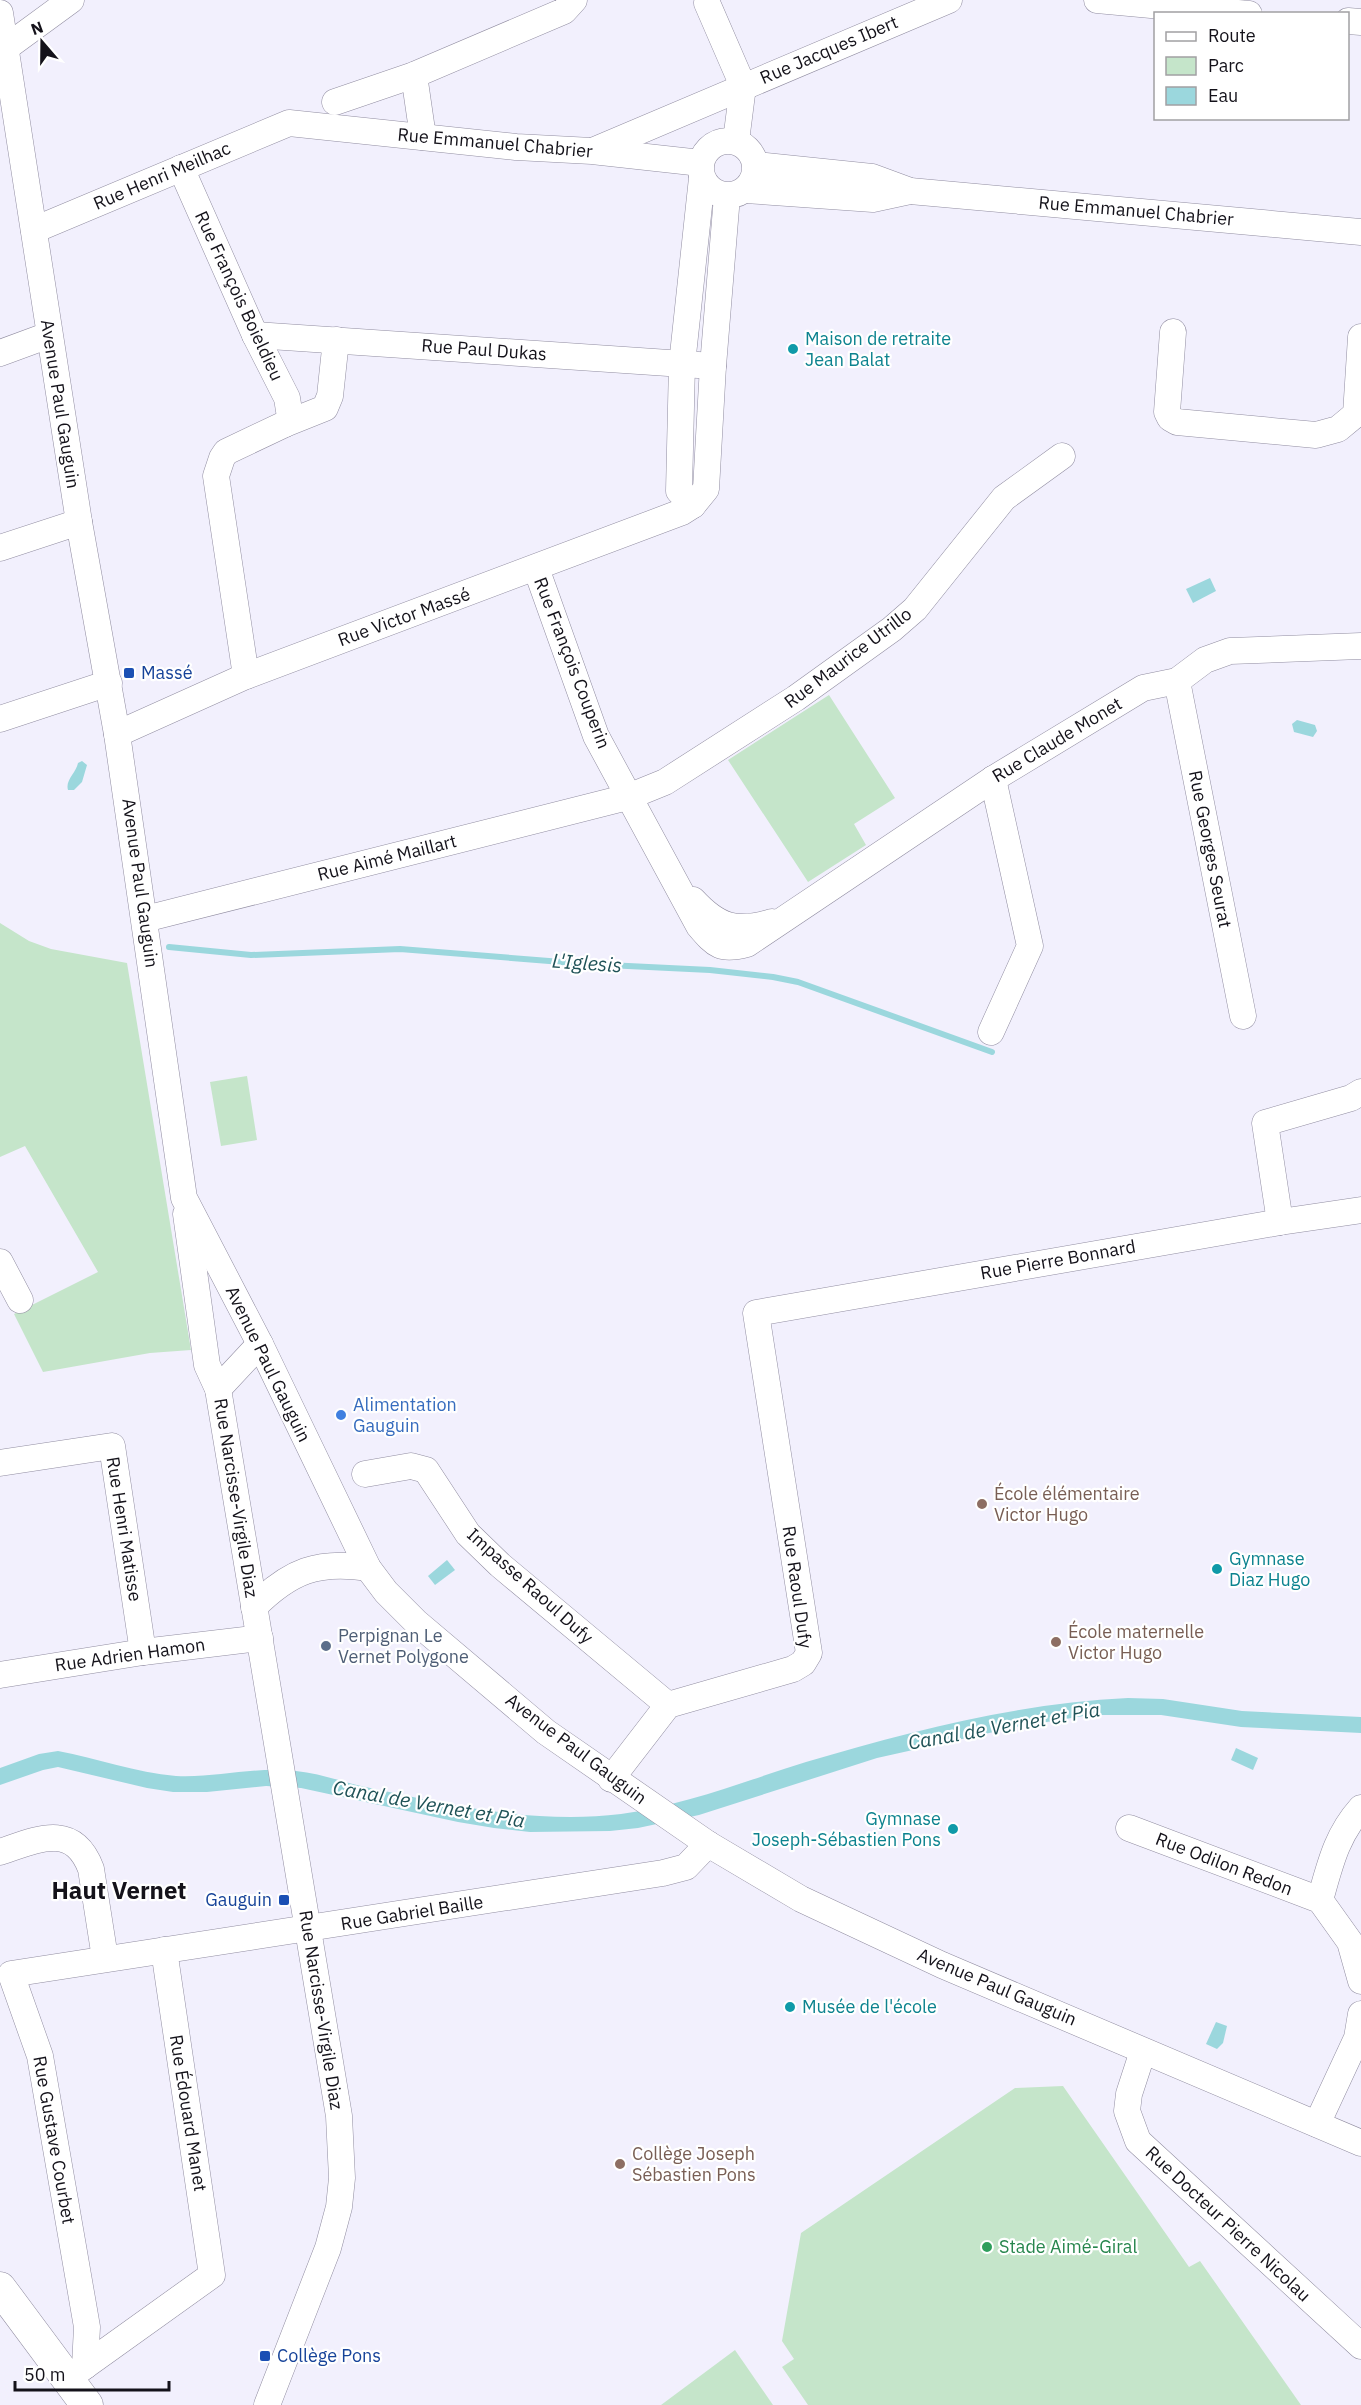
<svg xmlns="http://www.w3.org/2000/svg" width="1361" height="2405" viewBox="0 0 1361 2405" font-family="'IBM Plex Sans',sans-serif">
<rect width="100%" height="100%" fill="#f2f0fd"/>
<g fill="#c5e5ca">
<path d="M829,695l66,103 -41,26 12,21 -58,37 -80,-122z"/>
<path d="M0,923l29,18 22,8 76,14 64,387 -41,3 -107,19 -29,-58 84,-42 -73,-126 -25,11z"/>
<path d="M247,1076l10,64 -36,6 -11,-64z"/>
<path d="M1063,2086l126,181 11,-6 101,144h-493l-26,-38 12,-8 -12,-18 19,-108 214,-145z"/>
<path d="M735,2350l38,55h-112z"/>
</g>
<g fill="#9bd7dd">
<path d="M1210,578l6,13 -23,12 -7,-14z"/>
<path d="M1297,720l18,5 2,6 -4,6 -19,-5 -2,-8z"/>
<path d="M82,761l5,4 -5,17 -8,8h-6c-3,-10 8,-17 10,-27z"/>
<path d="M447,1560l8,10 -20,15 -7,-9z"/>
<path d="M1128,1698l35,1 79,12 119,6v16l-120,-6 -80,-12h-71l-74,12 -139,31 -178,57 -61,13 -28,3 -80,1 -36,-4 -36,-6 -157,-34 -35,-2 -59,6h-34l-26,-4 -89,-21 -15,3 -43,15v-17l39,-14 19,-3c39,7 78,22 118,25 41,2 80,-10 120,-5 22,2 44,10 65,15 85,18 173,39 260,28 65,-9 124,-33 185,-52 105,-31 213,-59 322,-64z"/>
<path d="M1236,1748l22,10 -5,12 -22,-10z"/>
<path d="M1216,2022l11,4 -4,17 -6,6 -11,-5z"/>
</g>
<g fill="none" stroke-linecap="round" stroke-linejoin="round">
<path stroke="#9bd7dd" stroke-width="6" d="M169,947l82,8 149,-6 187,15 123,6 63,7 25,5 194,70"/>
<g stroke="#918da1" stroke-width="27">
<g id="minor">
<path d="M1097,0l152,14"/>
<path d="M707,3l36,83 -7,55"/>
<path d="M0,13l79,509 38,212 67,464 76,146 108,224 18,24 30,30 130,110 162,112 93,55 141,66 419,178"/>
<path d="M1348,21l13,1"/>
<path d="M0,52l71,-52"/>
<path d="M414,75l9,62"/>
<path d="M335,102l79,-27 150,-64 10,-11"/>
<circle cx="728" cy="168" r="27"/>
<path d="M595,150l354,-150"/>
<path d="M756,165l116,12 38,14 451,41"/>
<path d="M181,168l74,167 32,63 3,19 -5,7 -59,28 -4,6 -6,18 30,200"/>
<path d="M745,190l128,9 37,-8"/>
<path d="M34,230l255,-107 227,24 76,4 109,12"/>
<path d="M1173,332l-6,80 3,6 7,4 139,13 22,-6 18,-15 5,-77"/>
<path d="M255,335l458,31"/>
<path d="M0,353l49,-18"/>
<path d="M285,424l40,-16 5,-12 6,-56"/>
<path d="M693,505l-14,-14 3,-127 20,-186"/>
<path d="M0,548l79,-26"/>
<path d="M536,568l60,168 103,190c17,20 22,25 48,18l246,-165 150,-91 34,-7 28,-21 25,-9 131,-5"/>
<path d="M1177,681l66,335"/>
<path d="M0,719l109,-36"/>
<path d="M117,734l129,-58 436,-164 11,-7 13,-16 7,-123 14,-170"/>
<path d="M693,900c25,27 43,33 79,22"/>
<path d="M145,919l483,-122 37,-15 131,-84 96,-69 23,-20 89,-111 58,-42"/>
<path d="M991,1032l39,-86 -37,-167"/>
<path d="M186,1214l21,151 11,24 121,727 3,62 -3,29 -11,41 -61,157"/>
<path d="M1280,1222l-15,-99 86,-25 10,-6"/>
<path d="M0,1262l20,38"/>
<path d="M218,1389l42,-45"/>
<path d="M0,1463l112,-17 31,206"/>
<path d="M365,1474l46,-8 15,4 42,64 32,31 168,140"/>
<path d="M254,1607c36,-36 64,-47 114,-39"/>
<path d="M0,1675l143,-23 117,-14"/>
<path d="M611,1779l57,-74 125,-36 10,-6 6,-10 -53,-340 524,-91 81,-12"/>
<path d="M1129,1828l191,72 30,42 11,39"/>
<path d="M0,1852c36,-12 73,-31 91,17l14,89"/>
<path d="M1320,1900c10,-35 16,-64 41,-92"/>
<path d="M1143,2051l-14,43 -2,17 11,30 223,205"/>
<path d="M1317,2124l40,-86 4,-24"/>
<path d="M85,2366l127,-91 -48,-325"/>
<path d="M67,2379l18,-13 2,-39 -47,-271 -29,-82 652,-101 23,-6 22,-23"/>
</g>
</g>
<g stroke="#918da1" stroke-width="33">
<path id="major" d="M0,2288l87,117"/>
</g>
<use href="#minor" stroke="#fff" stroke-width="26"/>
<use href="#major" stroke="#fff" stroke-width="32"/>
</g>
<g fill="#0f9aa8" stroke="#fff" stroke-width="2">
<circle cx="793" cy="349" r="6"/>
<circle cx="1217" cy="1569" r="6"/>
<circle cx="953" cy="1829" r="6"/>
<circle cx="790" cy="2007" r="6"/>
</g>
<g fill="#1a4fb4" stroke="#fff" stroke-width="2">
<rect x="123" y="667" width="12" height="12" rx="3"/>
<rect x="278" y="1894" width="12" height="12" rx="3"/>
<rect x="259" y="2350" width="12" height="12" rx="3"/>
</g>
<circle fill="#3f7fe0" stroke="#fff" stroke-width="2" cx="341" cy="1415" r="6"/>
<g fill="#8d6e63" stroke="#fff" stroke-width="2">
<circle cx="982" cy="1504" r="6"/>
<circle cx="1056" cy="1642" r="6"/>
<circle cx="620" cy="2164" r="6"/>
</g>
<circle fill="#5c6f8a" stroke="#fff" stroke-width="2" cx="326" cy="1646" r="6"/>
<circle fill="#2e9e5b" stroke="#fff" stroke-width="2" cx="987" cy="2247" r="6"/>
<g text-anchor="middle" stroke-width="4.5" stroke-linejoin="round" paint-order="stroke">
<g font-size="18" fill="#14121a" stroke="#fff">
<text transform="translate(829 50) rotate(-23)" y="6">Rue Jacques Ibert</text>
<text transform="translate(495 143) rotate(5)" y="6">Rue Emmanuel Chabrier</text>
<text transform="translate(162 176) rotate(-23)" y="6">Rue Henri Meilhac</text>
<text transform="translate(1136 211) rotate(5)" y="6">Rue Emmanuel Chabrier</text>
<text transform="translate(239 296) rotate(65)" y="6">Rue François Boieldieu</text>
<text transform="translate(484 350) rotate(4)" y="6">Rue Paul Dukas</text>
<text transform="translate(60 404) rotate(81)" y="6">Avenue Paul Gauguin</text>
<text transform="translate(404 617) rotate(-20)" y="6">Rue Victor Massé</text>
<text transform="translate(848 658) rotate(-37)" y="6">Rue Maurice Utrillo</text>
<text transform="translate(572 663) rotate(69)" y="6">Rue François Couperin</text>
<text transform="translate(1057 740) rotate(-31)" y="6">Rue Claude Monet</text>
<text transform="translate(1210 849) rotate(79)" y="6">Rue Georges Seurat</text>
<text transform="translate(387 858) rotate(-14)" y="6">Rue Aimé Maillart</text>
<text transform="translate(140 883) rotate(82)" y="6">Avenue Paul Gauguin</text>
<text transform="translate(1058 1260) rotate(-10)" y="6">Rue Pierre Bonnard</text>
<text transform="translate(268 1364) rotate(64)" y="6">Avenue Paul Gauguin</text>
<text transform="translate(236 1498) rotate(81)" y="6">Rue Narcisse-Virgile Diaz</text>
<text transform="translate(124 1529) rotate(81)" y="6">Rue Henri Matisse</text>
<text transform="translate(530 1586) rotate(42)" y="6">Impasse Raoul Dufy</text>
<text transform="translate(797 1587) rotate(82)" y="6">Rue Raoul Dufy</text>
<text transform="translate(130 1655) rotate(-8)" y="6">Rue Adrien Hamon</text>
<text transform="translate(576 1749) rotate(37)" y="6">Avenue Paul Gauguin</text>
<text transform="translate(1224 1864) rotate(21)" y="6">Rue Odilon Redon</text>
<text transform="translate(412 1913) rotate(-9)" y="6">Rue Gabriel Baille</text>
<text transform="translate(997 1987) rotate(23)" y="6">Avenue Paul Gauguin</text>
<text transform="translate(321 2010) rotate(81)" y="6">Rue Narcisse-Virgile Diaz</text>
<text transform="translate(188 2113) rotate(81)" y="6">Rue Édouard Manet</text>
<text transform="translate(54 2140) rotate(80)" y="6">Rue Gustave Courbet</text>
<text transform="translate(1228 2224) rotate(43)" y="6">Rue Docteur Pierre Nicolau</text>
</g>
<g font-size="18" fill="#0d838f" stroke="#fff" text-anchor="start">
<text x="805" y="345">Maison de retraite<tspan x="805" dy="21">Jean Balat</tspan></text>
<text x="1229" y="1565">Gymnase<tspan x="1229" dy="21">Diaz Hugo</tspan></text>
<text x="941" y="1825" text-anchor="end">Gymnase<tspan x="941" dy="21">Joseph-Sébastien Pons</tspan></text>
<text x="802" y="2013">Musée de l'école</text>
</g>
<g font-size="18" fill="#164399" stroke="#fff" text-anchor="start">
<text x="141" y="679">Massé</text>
<text x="272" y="1906" text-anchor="end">Gauguin</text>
<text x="277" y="2362">Collège Pons</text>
</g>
<g font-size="18" fill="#366cbe" stroke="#fff" text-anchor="start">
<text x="353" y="1411">Alimentation<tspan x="353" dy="21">Gauguin</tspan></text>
</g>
<g font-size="18" fill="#785e54" stroke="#fff" text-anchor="start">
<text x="994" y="1500">École élémentaire<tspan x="994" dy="21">Victor Hugo</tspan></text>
<text x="1068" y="1638">École maternelle<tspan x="1068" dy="21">Victor Hugo</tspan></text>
<text x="632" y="2160">Collège Joseph<tspan x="632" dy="21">Sébastien Pons</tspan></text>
</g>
<g font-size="18" fill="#4e5e75" stroke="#fff" text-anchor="start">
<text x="338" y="1642">Perpignan Le<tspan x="338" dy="21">Vernet Polygone</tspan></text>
</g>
<g font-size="18" fill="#27864d" stroke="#fff" text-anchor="start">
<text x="999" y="2253">Stade Aimé-Giral</text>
</g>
<g font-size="20" font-style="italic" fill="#1f5257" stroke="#fff">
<text transform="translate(587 963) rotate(4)" y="7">L'Iglesis</text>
<text transform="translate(1004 1726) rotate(-10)" y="7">Canal de Vernet et Pia</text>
<text transform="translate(429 1804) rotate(10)" y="7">Canal de Vernet et Pia</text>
</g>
<g font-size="24" font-weight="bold" fill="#14121a" stroke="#fff">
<text x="119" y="1899">Haut Vernet</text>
</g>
</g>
<rect x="1154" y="12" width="195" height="108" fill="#ffffff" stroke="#a1a0a3" stroke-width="1.5"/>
<rect x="1166" y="32" width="30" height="9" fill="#ffffff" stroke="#a1a0a3" stroke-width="1.5"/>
<text x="1208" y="42" font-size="18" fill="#14121a">Route</text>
<rect x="1166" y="57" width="30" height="18" fill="#c5e5ca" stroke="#a1a0a3" stroke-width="1.5"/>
<text x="1208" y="72" font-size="18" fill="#14121a">Parc</text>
<rect x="1166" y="87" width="30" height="18" fill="#9bd7dd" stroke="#a1a0a3" stroke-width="1.5"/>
<text x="1208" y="102" font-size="18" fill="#14121a">Eau</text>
<g transform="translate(42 42) rotate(340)" stroke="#ffffff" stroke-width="4.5" paint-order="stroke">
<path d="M0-4.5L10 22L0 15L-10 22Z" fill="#14121a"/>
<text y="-9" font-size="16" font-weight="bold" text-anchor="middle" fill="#14121a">N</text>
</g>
<path d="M15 2381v9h154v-9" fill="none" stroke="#14121a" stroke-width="3"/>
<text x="24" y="2381" font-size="18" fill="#14121a" stroke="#ffffff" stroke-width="4.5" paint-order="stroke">50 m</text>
</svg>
